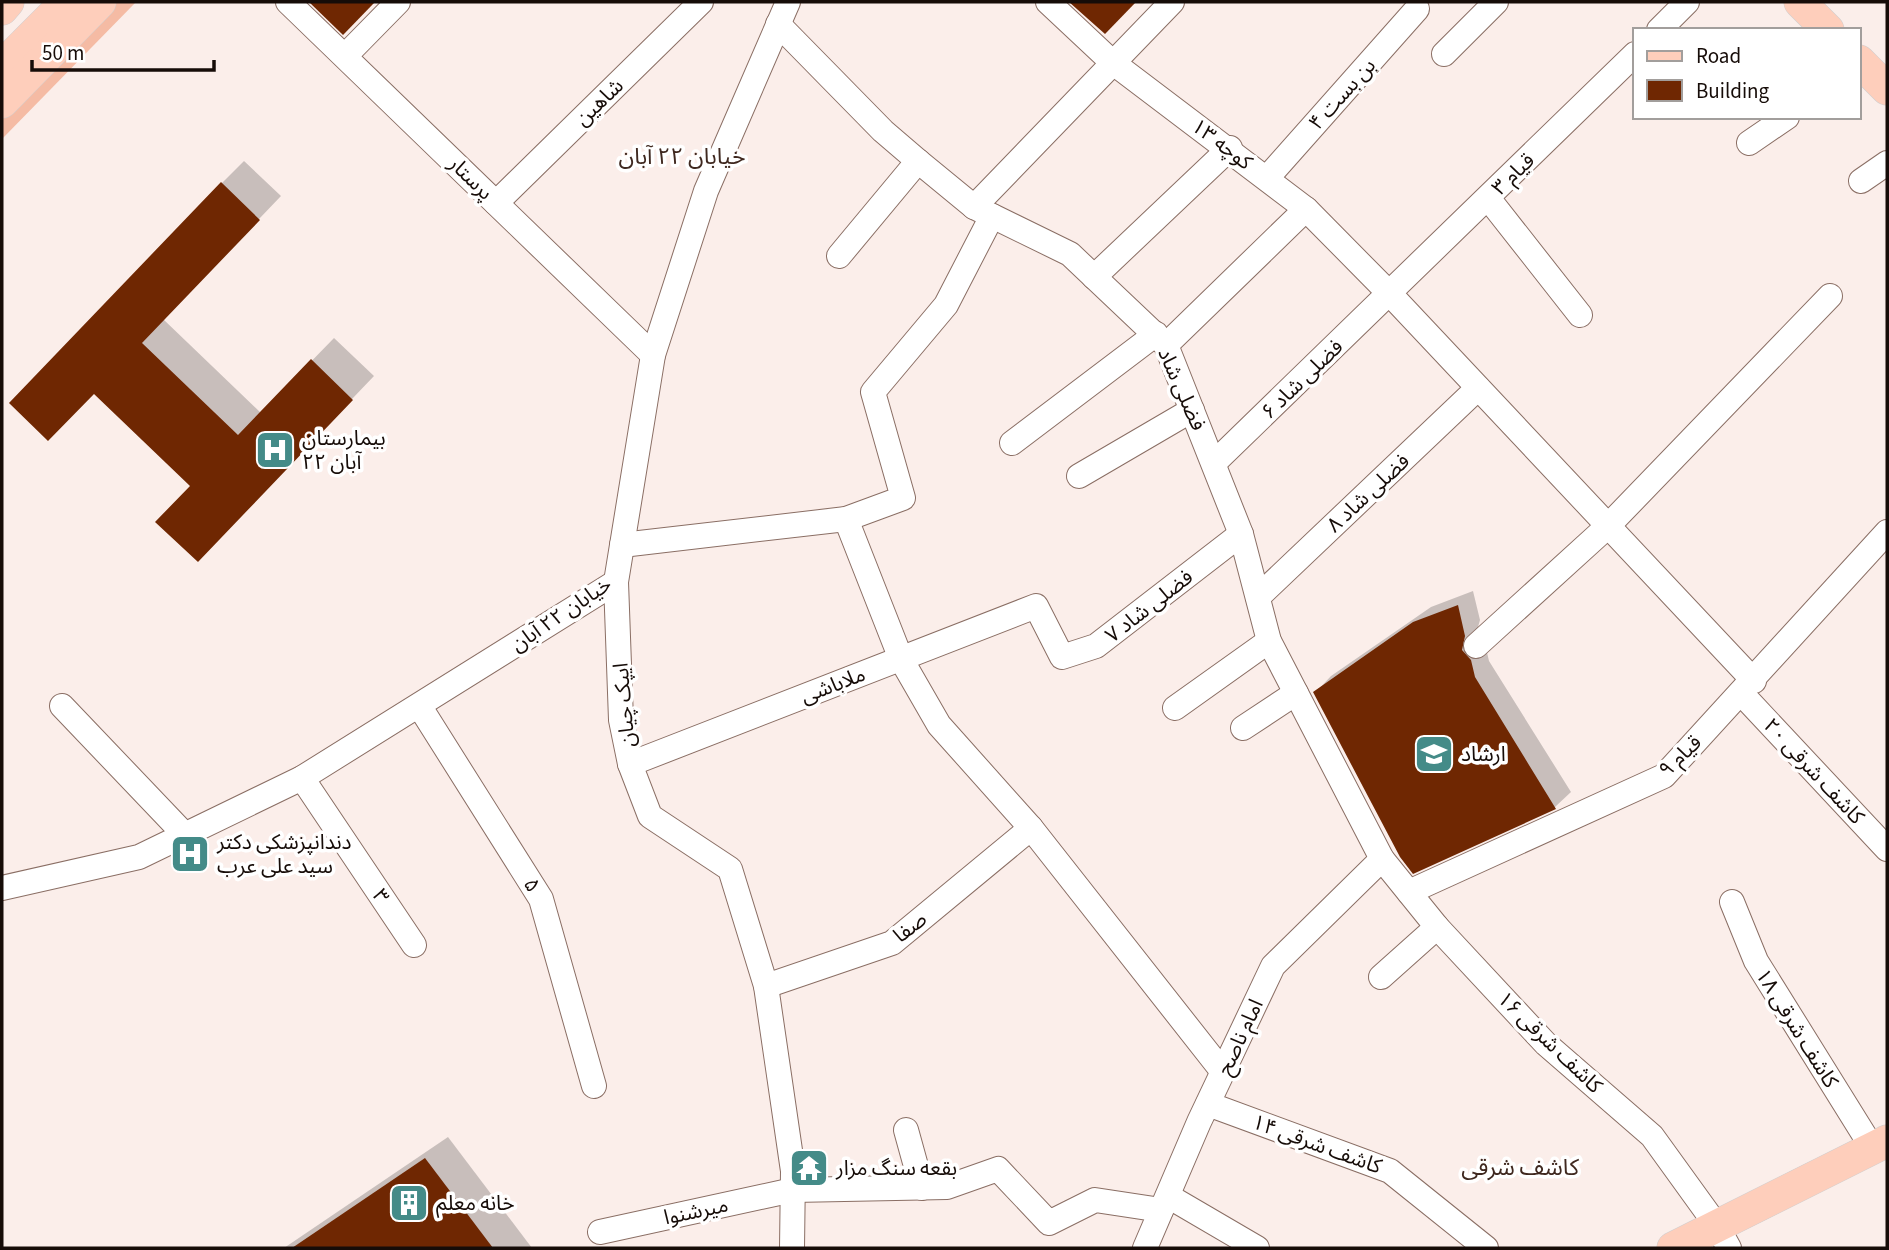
<svg xmlns="http://www.w3.org/2000/svg" width="1889" height="1250" viewBox="0 0 1889 1250" font-family="'Source Sans 3','Noto Sans Arabic',sans-serif">
<rect width="100%" height="100%" fill="#fbeeea"/>
<path fill="#f5bba4" d="M95,2h41l-134,137v-42z"/>
<g fill="#0003">
<path d="M244,161l37,35 -118,123 98,94 73,-75 40,38 -154,161 -28,-51 -98,-94 128,-209z"/>
<path d="M1473,591l7,29 -4,14 9,10 4,17 82,131 -16,15 -141,65 -98,-180 15,-16 100,-69z"/>
<path d="M448,1137l84,111h-248z"/>
</g>
<g fill="#6f2702">
<path d="M309,2h66l-32,33z"/>
<path d="M1069,2h67l-31,32z"/>
<path d="M221,182l39,38 -118,123 96,92 73,-76 42,41 -155,162 -43,-40 35,-36 -96,-92 -46,47 -39,-38z"/>
<path d="M1458,605l7,31 -3,14 9,10 4,17 81,132 -143,65 -13,-17 -87,-165 100,-70z"/>
<path d="M425,1158l68,90h-201z"/>
</g>
<g fill="none" stroke-linecap="round" stroke-linejoin="round">
<g stroke="#8a6e64" stroke-width="26">
<g id="minor">
<path d="M288,2l365,353"/>
<path d="M788,2l-82,189 -53,164 -37,227 5,138 9,44 20,52 80,53 36,117 27,185 -1,77"/>
<path d="M1048,2l64,60 194,147 84,85 364,387"/>
<path d="M778,24l105,107 35,30 56,46 96,47 96,91 75,189 28,107 113,218 55,68 109,117 106,92 65,90 12,22"/>
<path d="M1659,30l28,-28"/>
<path d="M1444,54l52,-52"/>
<path d="M345,56l53,-54"/>
<path d="M1749,143l38,-26"/>
<path d="M1267,178l150,-169"/>
<path d="M1861,181l26,-18"/>
<path d="M1488,198l92,117"/>
<path d="M496,203l205,-201"/>
<path d="M974,207l198,-205"/>
<path d="M839,256l79,-95"/>
<path d="M1094,277l136,-129"/>
<path d="M1166,345l140,-136"/>
<path d="M1012,443l144,-109"/>
<path d="M1214,463l421,-409"/>
<path d="M1079,476l113,-66"/>
<path d="M846,519l55,140 38,66 92,103 192,244"/>
<path d="M622,545l224,-26 57,-21 -30,-106 73,-87 46,-89"/>
<path d="M1258,597l220,-209"/>
<path d="M1476,646l132,-120 222,-230"/>
<path d="M1741,693l146,156"/>
<path d="M62,706l124,130"/>
<path d="M420,707l121,192 53,187"/>
<path d="M1175,708l94,-67"/>
<path d="M1243,728l53,-35"/>
<path d="M630,764l406,-158 26,51 34,-11 145,-112"/>
<path d="M302,778l112,167"/>
<path d="M2,888l137,-31 163,-79 314,-196"/>
<path d="M1409,892l255,-116 223,-244"/>
<path d="M1732,902l24,59 117,188"/>
<path d="M1381,977l56,-50"/>
<path d="M766,986l126,-43 139,-115"/>
<path d="M1208,1104l182,67 96,77"/>
<path d="M906,1130l16,58"/>
<path d="M1168,1196l89,52"/>
<path d="M600,1232l193,-42 154,-3 51,-18 51,54 46,-23 66,10"/>
<path d="M1145,1248l54,-126 74,-156 109,-107"/>
</g>
</g>
<g stroke="#d0cece" stroke-width="33">
<g id="major">
<path d="M1800,2l28,28"/>
<path d="M2,9l6,-7"/>
<path d="M1859,61l28,28"/>
<path d="M2,66l64,-64"/>
<path d="M2,102l98,-100"/>
<path d="M1673,1248l214,-107"/>
</g>
</g>
<use href="#minor" stroke="#fff" stroke-width="24"/>
<use href="#major" stroke="#fecebb" stroke-width="32"/>
</g>
<defs>
<g id="hospital-square" transform="scale(2.0125)"><rect x="-9" y="-9" width="18" height="18" rx="4" fill="#448b88" stroke="#fff"/><path d="M-5-5h3v3.5h4V-5h3V5h-3V1.5h-4V5h-3Z" fill="#fff"/></g>
<g id="school-square" transform="scale(2.0125)"><rect x="-9" y="-9" width="18" height="18" rx="4" fill="#448b88" stroke="#fff"/><path d="M0-5L7-2L0 1L-7-2ZM-4 1L0 2.5L4 1V4Q0 6-4 4Z" fill="#fff"/></g>
<g id="temple-square" transform="scale(2.0125)"><rect x="-9" y="-9" width="18" height="18" rx="4" fill="#448b88" stroke="#fff"/><path d="M0-6L5-2H3V0L6.5 2.5H4V6H1.5V3h-3V6H-4V2.5H-6.5L-3 0V-2H-5Z" fill="#fff"/></g>
<g id="building-square" transform="scale(2.0125)"><rect x="-9" y="-9" width="18" height="18" rx="4" fill="#448b88" stroke="#fff"/><path d="M-4-6H4V6H1V3H-1V6H-4ZM-2.5-4.3h1.7v1.8h-1.7ZM.8-4.3h1.7v1.8H.8ZM-2.5-1h1.7V.8h-1.7ZM.8-1h1.7V.8H.8Z" fill="#fff"/></g>
</defs>
<g fill-rule="evenodd">
<use href="#hospital-square" x="275" y="450"/>
<use href="#school-square" x="1434" y="754"/>
<use href="#hospital-square" x="190" y="854"/>
<use href="#temple-square" x="809" y="1168"/>
<use href="#building-square" x="409" y="1203"/>
</g>
<g text-anchor="middle" stroke-width="7" stroke-linejoin="round" paint-order="stroke">
<g font-size="21" fill="#160c08" stroke="#fff">
<text transform="translate(1342 94) rotate(-48)" y="7">بن بست ۴</text>
<text transform="translate(599 102) rotate(-44)" y="7">شاهین</text>
<text transform="translate(1222 144) rotate(37)" y="7">کوچه ۱۳</text>
<text transform="translate(1513 174) rotate(-44)" y="7">قیام ۳</text>
<text transform="translate(471 178) rotate(44)" y="7">پرستار</text>
<text transform="translate(1302 379) rotate(-44)" y="7">فضلی شاد ۶</text>
<text transform="translate(1182 389) rotate(66)" y="7">فضلی شاد</text>
<text transform="translate(1368 493) rotate(-43)" y="7">فضلی شاد ۸</text>
<text transform="translate(1149 606) rotate(-38)" y="7">فضلی شاد ۷</text>
<text transform="translate(561 614) rotate(-34)" y="7">خیابان ۲۲ آبان</text>
<text transform="translate(833 685) rotate(-21)" y="7">ملاباشی</text>
<text transform="translate(624 705) rotate(-95)" y="7">ایپک چیان</text>
<text transform="translate(1680 756) rotate(-44)" y="7">قیام ۹</text>
<text transform="translate(1814 771) rotate(47)" y="7">کاشف شرقی ۲۰</text>
<text transform="translate(532 885) rotate(58)" y="7">۵</text>
<text transform="translate(381 896) rotate(56)" y="7">۳</text>
<text transform="translate(910 927) rotate(-38)" y="7">صفا</text>
<text transform="translate(1797 1028) rotate(58)" y="7">کاشف شرقی ۱۸</text>
<text transform="translate(1240 1037) rotate(-65)" y="7">امام ناصح</text>
<text transform="translate(1550 1042) rotate(44)" y="7">کاشف شرقی ۱۶</text>
<text transform="translate(1317 1144) rotate(20)" y="7">کاشف شرقی ۱۴</text>
<text transform="translate(696 1211) rotate(-12)" y="7">میرشنوا</text>
</g>
<g font-size="21" fill="#160c08" stroke="#fff" text-anchor="start">
<text x="302" y="445">بیمارستان<tspan x="302" dy="24">۲۲ آبان</tspan></text>
<text x="1461" y="761">ارشاد</text>
<text x="217" y="849">دندانپزشکی دکتر<tspan x="217" dy="24">سید علی عرب</tspan></text>
<text x="836" y="1175">بقعه سنگ مزار</text>
<text x="436" y="1210">خانه معلم</text>
</g>
<g font-size="23" fill="#3f281f" stroke="#fff">
<text x="682" y="164">خیابان ۲۲ آبان</text>
<text x="1520" y="1175">کاشف شرقی</text>
</g>
</g>
<rect width="1889" height="1250" fill="none" stroke="#160c08" stroke-width="7"/>
<rect x="1633" y="28" width="228" height="91" fill="#ffffff" stroke="#a29e9c" stroke-width="2"/>
<rect x="1647" y="51" width="35" height="10" fill="#fecebb" stroke="#a29e9c" stroke-width="2"/>
<text x="1696" y="63" font-size="21" fill="#160c08">Road</text>
<rect x="1647" y="80" width="35" height="21" fill="#6f2702" stroke="#a29e9c" stroke-width="2"/>
<text x="1696" y="98" font-size="21" fill="#160c08">Building</text>
<path d="M32 60v10h182v-10" fill="none" stroke="#160c08" stroke-width="3.5"/>
<text x="42" y="60" font-size="21" fill="#160c08" stroke="#ffffff" stroke-width="5" paint-order="stroke">50 m</text>
</svg>
